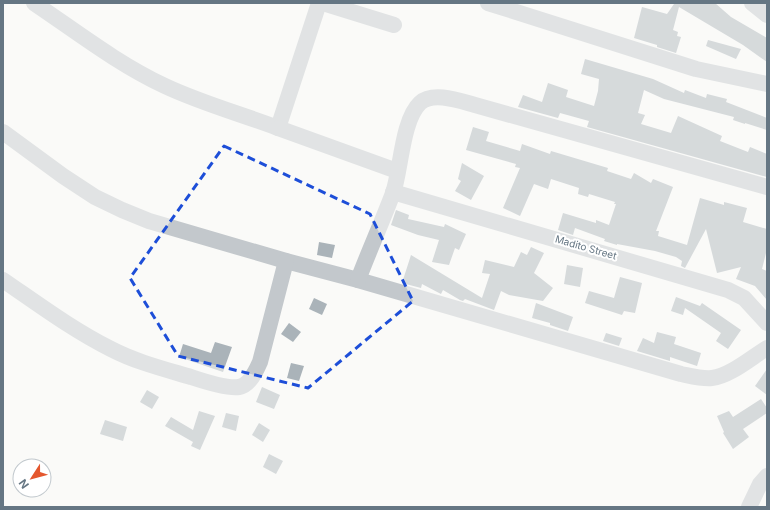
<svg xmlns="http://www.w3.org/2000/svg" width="770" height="510" viewBox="0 0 770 510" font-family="Inter,sans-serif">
<rect width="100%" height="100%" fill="#fafaf8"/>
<g fill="#aab3b9">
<path d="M672,3h43l16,14 36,21v24l-24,-17 -64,-38 -6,23 5,2 -1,4 4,1 -5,16 -19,-6v-2l-23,-7 8,-31 25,7 7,-10z"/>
<path d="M708,40l33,9 -5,10 -30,-13z"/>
<path d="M585,59l68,20 31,14 1,-3 21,8 1,-4 20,5 -1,3 41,16v12l-22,-7v1l-12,-4 1,-3 -70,-18 -20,-9 -6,23 7,2 -4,9 30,9 7,-17 44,20 -2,5 28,11 2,-5 17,7v23l-180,-50 2,-6 -29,-8 -2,5 -40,-11 5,-12 19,7 6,-19 20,7 -2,7 28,9 4,-15 1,-12 -18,-5z"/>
<path d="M473,127l16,5 -3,9 34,10 2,-7 28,10 1,-3 57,17 -1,3 24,8 3,-6 17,10 2,-4 20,8 -17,44h3l-1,5 29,9 13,-47 24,7v-3l23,6 -4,14 24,7v20l-5,20 5,2v29l-12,-14 -19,-7 5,-12 -24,6 -11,-44 -21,39 -4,-2 1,-5 -6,-4 -21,-6 -38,-7v1l-13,-4 1,-2 -30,-11 -2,7 -15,-5 5,-17 33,10v-3l13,5 7,-21h-2l1,-2 -26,-8 -1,3 -10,-3 1,-6 -28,-9 -3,10 -14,-5 -14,32 -17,-8 17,-40 -5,-1 1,-3 -50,-14z"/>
<path d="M462,163l22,13 -13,24 -16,-9 6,-10 -3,-2z"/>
<path d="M396,210l13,5 -1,4 36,8 1,-3 21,10 -7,16 -4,-2 -6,17 -17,-3 7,-22 -21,-5 -27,-10z"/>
<path d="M319,242l16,3 -3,13 -15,-3z"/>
<path d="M531,247l13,6 -10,20 19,15 -10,13 -34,-6 -8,-4 -7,19 -29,-11 -2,2 -3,-1 -17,-10 -2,4 -19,-10 -1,4 -19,-5 9,-28 71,43 8,-24 -8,-1 3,-13 29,7 7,-15 6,3z"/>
<path d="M567,265l16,3 -3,19 -16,-3z"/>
<path d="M620,277l22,6 -7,30 -11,-2 -2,4 -37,-12 4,-12 25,7z"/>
<path d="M676,297l24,9 2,-3 39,27 -13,19 -12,-8 5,-8 -36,-25 -2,7 -12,-4z"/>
<path d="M314,298l13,6 -5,11 -13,-6z"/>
<path d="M536,303l37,14 -5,14 -18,-6v-2l-18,-5z"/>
<path d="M289,323l12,9 -8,10 -12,-8z"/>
<path d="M657,332l19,5 -2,7 27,9 -4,13 -27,-9v4l-33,-10 6,-13 11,5z"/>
<path d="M606,333l16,5 -3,8 -16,-5z"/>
<path d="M215,342l17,5 -9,25 -44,-15 4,-13 28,9z"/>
<path d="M291,363l13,3 -5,15 -12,-3z"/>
<path d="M767,369v26l-12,-9z"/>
<path d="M262,387l18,8 -6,14 -18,-7z"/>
<path d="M147,390l12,7 -7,12 -12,-7z"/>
<path d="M761,399l6,9v5l-24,16 6,8 -16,12 -10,-16 1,-1 -7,-16 12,-5 4,6z"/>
<path d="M199,411l16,5 -15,34 -9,-4 2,-4 -28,-16 6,-9 22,13z"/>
<path d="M226,413l13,3 -3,15 -14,-4z"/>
<path d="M105,420l22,7 -4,14 -23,-7z"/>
<path d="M259,423l11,7 -7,12 -11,-7z"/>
<path d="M269,454l14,7 -7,13 -13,-7z"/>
</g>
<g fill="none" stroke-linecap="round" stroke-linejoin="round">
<g stroke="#c3c8cc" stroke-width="16">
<path d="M34,3c43,29 84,61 131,83 36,17 76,28 113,42l41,-125"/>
<path d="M323,3l71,22"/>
<path d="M488,3l208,66 71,15"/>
<path d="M752,3l15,12"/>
<path d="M278,128l119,43"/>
<path d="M3,132l60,44 32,21 27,13 27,11 137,40 72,19 323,94c10,2 21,5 31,4 18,-2 40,-21 55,-30"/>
<path d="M393,192l335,98 16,8 23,25"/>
<path d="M3,280c35,24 70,50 108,69 25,13 53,20 80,28 12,4 36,12 48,10 11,-2 17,-16 21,-25l26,-101"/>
<path d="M358,280c11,-29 24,-58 35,-87 8,-23 9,-73 27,-90 13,-12 40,-2 55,2l292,82"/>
<path d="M749,507l11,-23 7,-8"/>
</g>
</g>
<path d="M0 0H770V510H0ZM224,146l146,68 43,87 -105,87 -130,-32 -48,-78z" fill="#fafaf8" fill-opacity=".55" fill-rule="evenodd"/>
<path fill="none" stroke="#1d4ed8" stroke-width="3" stroke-dasharray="8 5" stroke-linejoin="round" d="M224,146l146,68 43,87 -105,87 -130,-32 -48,-78z"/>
<g text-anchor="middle" stroke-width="4" stroke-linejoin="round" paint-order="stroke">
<g font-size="10" fill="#657683" stroke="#fff">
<text transform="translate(586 247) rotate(16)" y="4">Madito Street</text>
</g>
</g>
<rect width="770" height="510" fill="none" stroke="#657683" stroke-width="8"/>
<g transform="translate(32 478) rotate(234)"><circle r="19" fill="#ffffff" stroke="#c1c8cd"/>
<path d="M0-3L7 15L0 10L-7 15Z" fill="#e4572e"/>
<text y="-6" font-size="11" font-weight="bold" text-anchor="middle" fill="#657683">N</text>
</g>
</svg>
